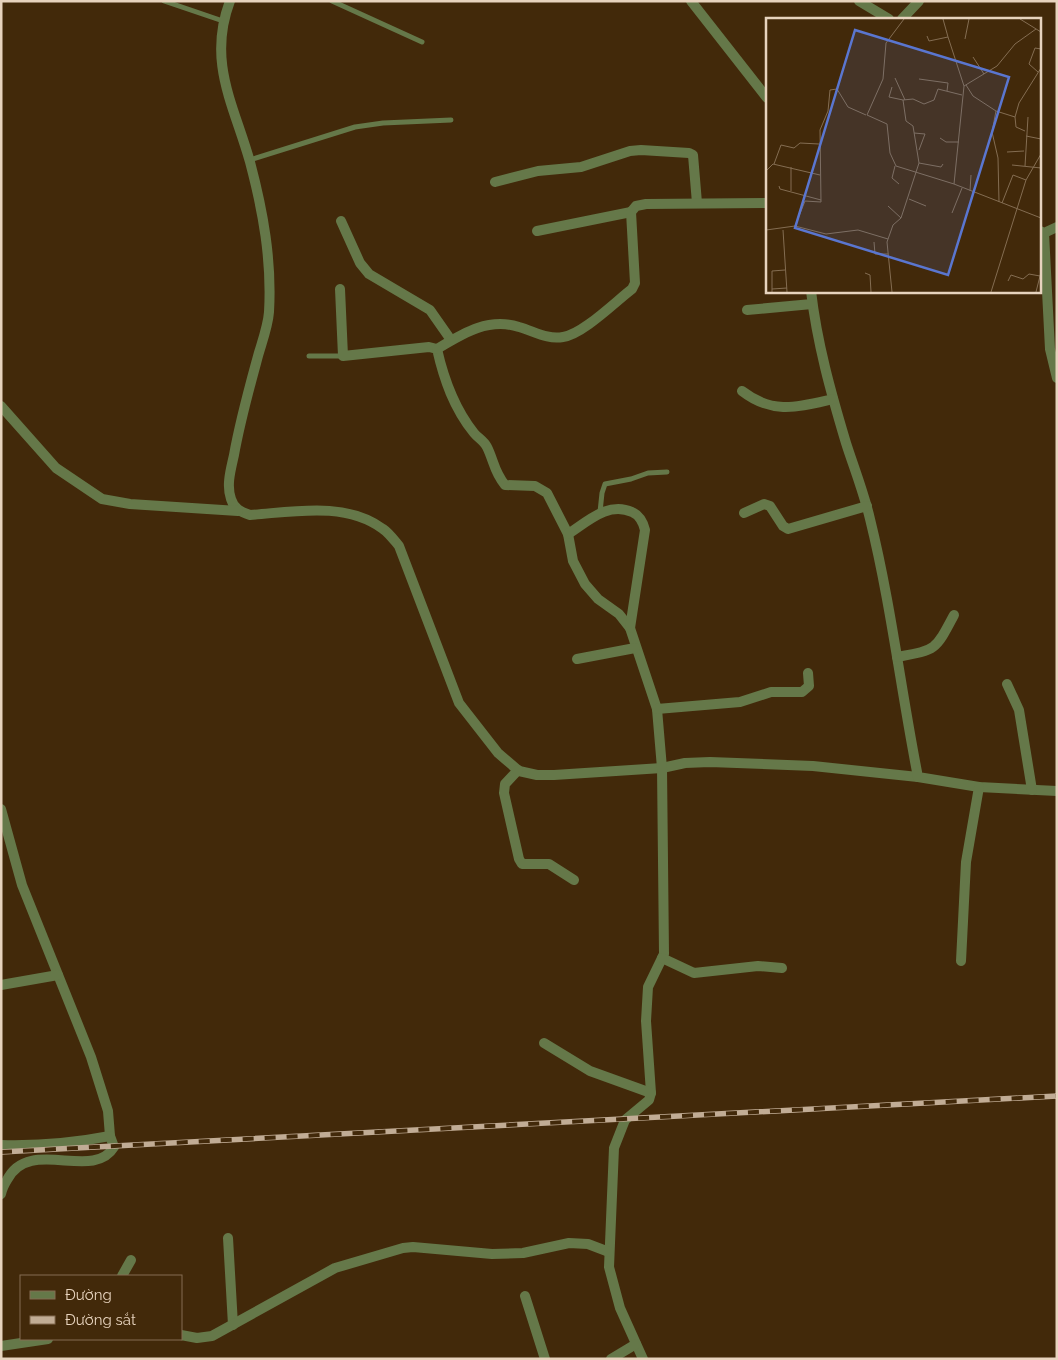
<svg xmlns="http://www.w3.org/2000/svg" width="1058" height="1360" viewBox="0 0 1058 1360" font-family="Raleway,sans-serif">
<rect width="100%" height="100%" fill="#42290a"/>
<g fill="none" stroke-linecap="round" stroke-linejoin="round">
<g stroke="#657849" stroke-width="5">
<path d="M164,1l59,20"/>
<path d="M332,1l90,41"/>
<path d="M250,160l105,-33 28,-4 68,-3"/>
<path d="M309,356h34"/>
<path d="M600,512l2,-19 3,-9 26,-5 17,-6 19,-1"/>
</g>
<g stroke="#657849" stroke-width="10">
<path d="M230,1c-23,61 4,104 20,161 13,49 22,98 19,150 -1,14 -7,30 -11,44 -9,33 -18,65 -24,99 -3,14 -8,30 -3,44 3,10 10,13 19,16 43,-3 95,-14 133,14 6,4 11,11 16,17l60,157 39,50 21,18 18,4h17l108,-7 23,-5 25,-1 103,4 105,11"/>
<path d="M691,1l76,97"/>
<path d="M859,1l30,18"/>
<path d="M902,19l17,-18"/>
<path d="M495,182l43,-11 43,-4 49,-16 11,-1 48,3 4,2 4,48"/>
<path d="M341,221l19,42 9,11 61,36 21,30"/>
<path d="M537,231l94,-19"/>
<path d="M1040,231l4,2 13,-6"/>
<path d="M1044,233l6,116 7,29"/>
<path d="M340,289l3,67 86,-9 8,2c7,31 17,59 37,84 4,5 10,8 13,14 7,14 7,25 18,38l30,1 12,7 21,41 5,27 12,23 13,15 21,15 11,14 27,81 5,59 2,186 -16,33 -2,34 5,72 -2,7 -24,20 -11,28 -5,119 11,41 23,51"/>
<path d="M811,291c6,52 20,102 35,152 8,25 18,50 24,76 21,85 31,172 48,258l61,10 78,4"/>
<path d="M747,310l65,-6"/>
<path d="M437,349c25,-15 51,-32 82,-22 15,4 28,13 44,10 20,-3 52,-35 69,-48l3,-6 -4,-71 5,-6 10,-2 121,-1"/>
<path d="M742,391c31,24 56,16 91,8"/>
<path d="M1,406l55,62 46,31 28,5 108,7"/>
<path d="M744,513l20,-9 6,2 13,20 5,3 79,-23"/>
<path d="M568,534c19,-12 40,-33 64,-22 7,3 11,10 13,18l-15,98"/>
<path d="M897,657c39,-7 38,-6 57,-42"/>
<path d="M577,659l58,-11"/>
<path d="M1007,684l12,26 13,80"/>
<path d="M657,709l83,-7 31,-10h31l7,-6 -1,-13"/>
<path d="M518,770l-13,14 -1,9 15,66 3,5h27l25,16"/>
<path d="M1,809l21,76 69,172 17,54 2,25 4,11c-21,35 -85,-11 -107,33 -3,5 -5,9 -6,14"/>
<path d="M662,958l32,15 64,-7 24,2"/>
<path d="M961,961l5,-99 13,-75"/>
<path d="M1,985l57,-10"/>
<path d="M544,1043l46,28 61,22"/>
<path d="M1,1145c37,1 73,-2 109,-9"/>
<path d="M228,1238l5,87"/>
<path d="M122,1276l9,-16"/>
<path d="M525,1296l20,63"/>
<path d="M181,1335l16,3 15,-2 123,-68 68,-20 10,-1 79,7 31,-1 46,-10 19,1 21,8"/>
<path d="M1,1346l47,-7"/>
<path d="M611,1359l25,-15"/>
</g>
<g stroke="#c1ac95" stroke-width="5.5">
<path id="rail" d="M1,1152l1056,-56"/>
</g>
<use href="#rail" stroke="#42290a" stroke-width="4" stroke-dasharray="11" stroke-linecap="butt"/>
</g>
<g transform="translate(766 18)">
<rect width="275" height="275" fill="#42290a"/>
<path fill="none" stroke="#846d52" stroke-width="1" d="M138,1l-18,24 -3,36 -16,36 20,9 3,29 6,13 58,18M177,1l5,18M254,1l21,13M270,11l-21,15 -18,22 -33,20 -10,98 87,34M161,18l2,5 19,-4 16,49M199,21l4,-20M207,39l11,17M272,54l-9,-8 6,-16 6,1M129,60l10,22M153,61l29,4 -1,8M200,67l7,11 23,15 19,6 4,-14 22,-35M126,69l-3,10 14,3 3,21 7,5 6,37 -18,55 -8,7 -6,17 5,50M137,82l10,-1 11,5 10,-4 4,-11 24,6M230,93l-4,21 6,26 1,44M249,99l1,10 9,4M148,115l11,1 -6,16M260,118l15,3M174,120l6,4h13M241,134l17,-1M153,145l22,4 2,-3M8,146l7,-19 13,3 6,-5 19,1M246,147l29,3M129,148l-3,12 7,6M259,148l3,-49M25,149v24M0,153l7,-7 47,11M13,168l1,3 41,11M204,173l1,-16M143,181l17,7M236,185l11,-28 13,5M122,188l13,12M186,195l10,-25M29,208l10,-25 16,1 -1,-72 8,-19 2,-21 7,-1 11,18 18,8M0,212l29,-4 31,8 32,-4 30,9M17,212l4,62M108,224l1,12h13M99,255l5,2 1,17M242,263l3,-6 12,4 6,-5 11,2M6,271l15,-1M6,274v-21l13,-1M225,274l35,-112 15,-26M270,274l5,-20"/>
<path fill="#5a76d0" fill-opacity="0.15" stroke="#5a76d0" stroke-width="2.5" d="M89,12l154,47 -61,198 -153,-47z"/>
<rect width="275" height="275" fill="none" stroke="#e7d3be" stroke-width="2.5"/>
</g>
<rect width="1058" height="1360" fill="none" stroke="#e7d3be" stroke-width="5"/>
<rect x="20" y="1275" width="162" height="65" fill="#42290a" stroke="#846d52"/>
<rect x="30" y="1291" width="25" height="8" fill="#657849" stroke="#846d52"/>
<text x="65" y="1300" font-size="15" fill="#e7d3be">Đường</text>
<rect x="30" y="1316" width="25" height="8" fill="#c1ac95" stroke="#846d52"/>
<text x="65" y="1325" font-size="15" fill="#e7d3be">Đường sắt</text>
</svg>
